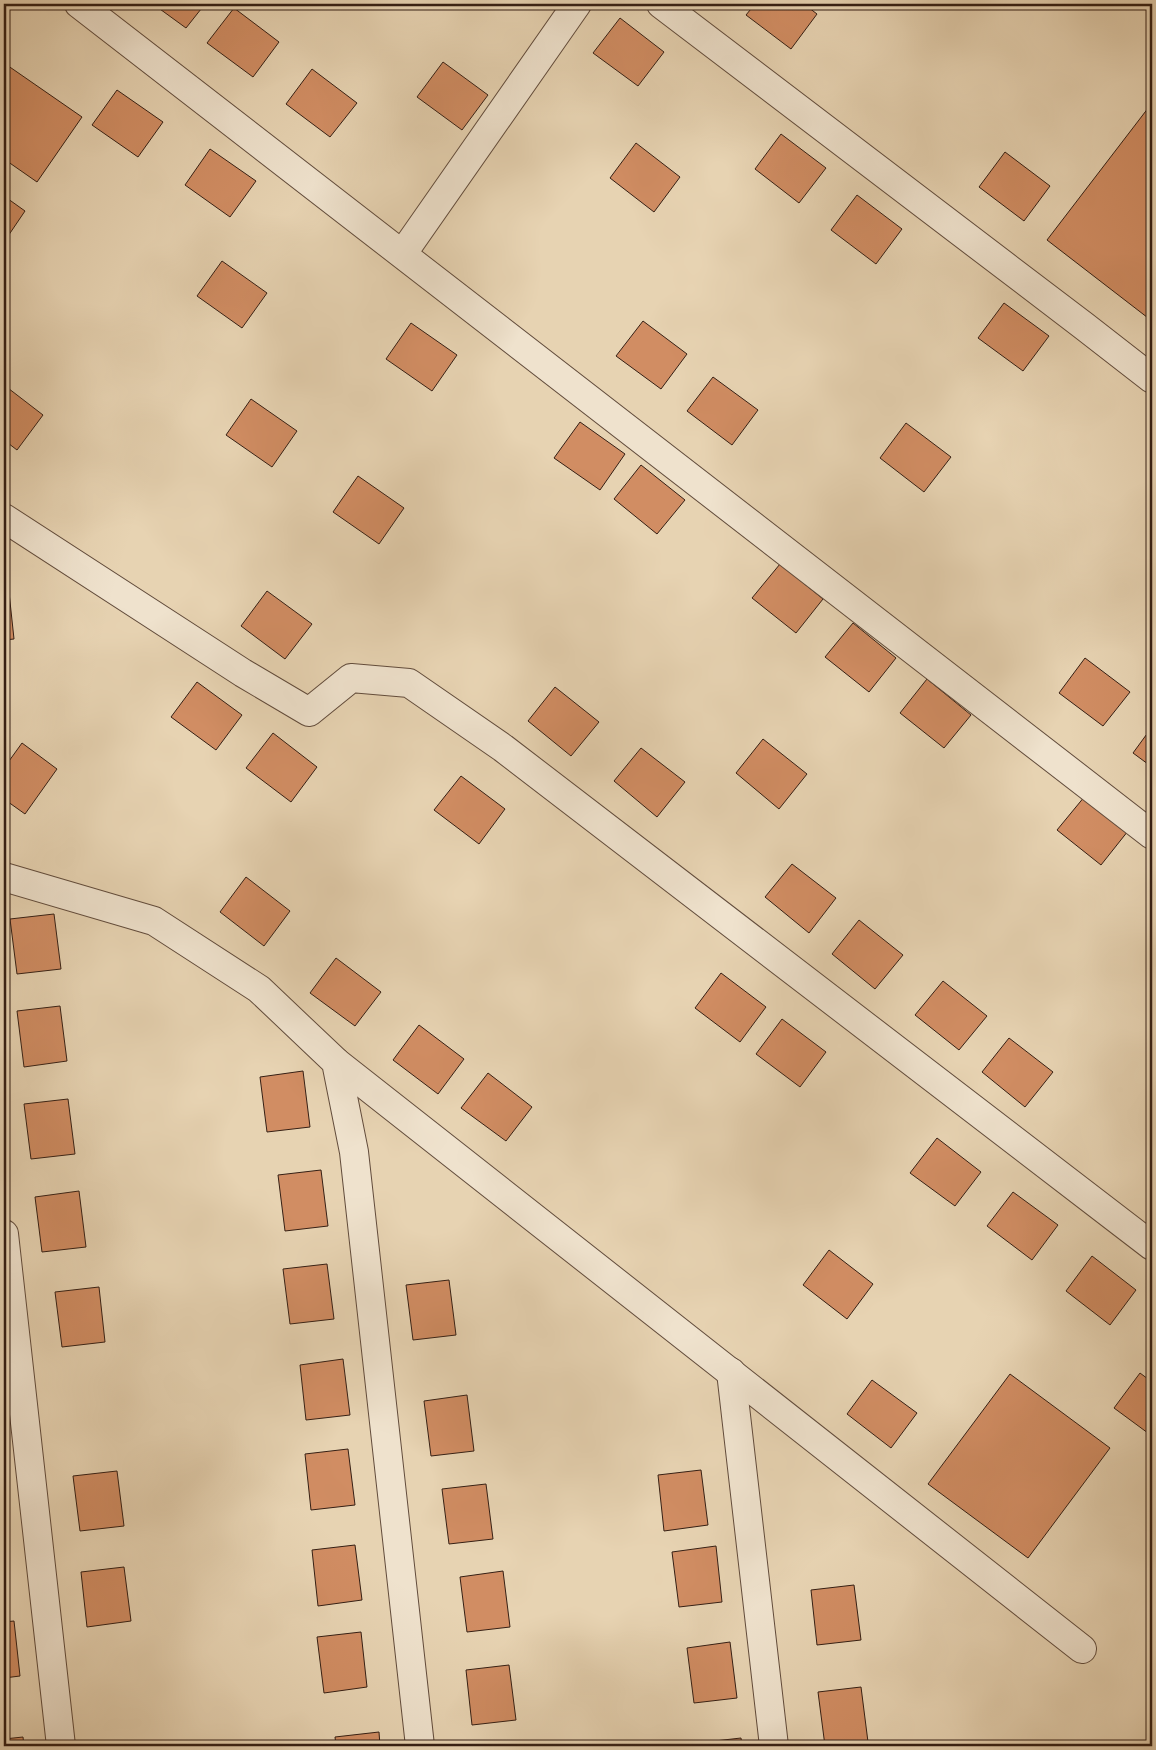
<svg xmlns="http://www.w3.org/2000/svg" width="1156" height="1750" viewBox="0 0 1156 1750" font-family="Alegreya,serif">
<rect width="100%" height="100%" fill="#e7d3b2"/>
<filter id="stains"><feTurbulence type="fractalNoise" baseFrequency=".004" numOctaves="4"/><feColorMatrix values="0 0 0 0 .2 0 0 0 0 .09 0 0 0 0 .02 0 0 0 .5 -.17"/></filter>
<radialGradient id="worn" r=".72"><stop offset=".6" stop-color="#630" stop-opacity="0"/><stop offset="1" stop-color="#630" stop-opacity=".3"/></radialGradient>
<g fill="#d18d63" stroke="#351f14">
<path d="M153,4h52l-19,24z"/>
<path d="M755,4h49l13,10 -26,35 -45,-34z"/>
<path d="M234,8l45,34 -26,35 -46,-34z"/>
<path d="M620,18l44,34 -26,34 -45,-33z"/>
<path d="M443,62l45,33 -26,35 -45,-33z"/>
<path d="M4,63l78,54 -45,65 -33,-23z"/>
<path d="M312,69l45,34 -27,34 -44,-33z"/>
<path d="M117,90l46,32 -25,35 -46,-32z"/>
<path d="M1152,103v218l-105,-81z"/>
<path d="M781,134l45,34 -27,35 -44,-34z"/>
<path d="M636,143l44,34 -26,35 -44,-34z"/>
<path d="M210,149l46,32 -26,36 -45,-32z"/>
<path d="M1005,152l45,34 -26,35 -45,-34z"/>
<path d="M857,195l45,34 -26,35 -45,-34z"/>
<path d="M4,196l21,15 -21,31z"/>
<path d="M222,261l45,32 -25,35 -45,-32z"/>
<path d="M1004,303l45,33 -26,35 -45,-33z"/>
<path d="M643,321l44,33 -26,35 -45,-33z"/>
<path d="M411,323l46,32 -25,36 -46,-32z"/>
<path d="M713,377l45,33 -26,35 -45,-34z"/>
<path d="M4,385l39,30 -26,35 -13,-10z"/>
<path d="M251,399l46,32 -25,36 -46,-32z"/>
<path d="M580,422l45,32 -25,36 -46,-32z"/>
<path d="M906,423l45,34 -27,35 -44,-34z"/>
<path d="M641,465l44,35 -28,34 -43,-35z"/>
<path d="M358,476l46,32 -25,36 -46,-32z"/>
<path d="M780,564l43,35 -27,34 -44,-35z"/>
<path d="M8,583l6,56 -10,1v-56z"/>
<path d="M267,591l45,33 -27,35 -44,-33z"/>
<path d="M853,623l43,35 -27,34 -44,-35z"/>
<path d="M1085,658l45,34 -27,34 -44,-33z"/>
<path d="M927,679l44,36 -27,33 -44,-35z"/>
<path d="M197,682l45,33 -26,35 -45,-33z"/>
<path d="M555,687l44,35 -28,34 -43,-35z"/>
<path d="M1152,727v40l-19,-14z"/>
<path d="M273,733l44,34 -26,35 -45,-34z"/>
<path d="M763,739l44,35 -28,35 -43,-36z"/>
<path d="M22,743l35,26 -32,45 -21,-15v-31z"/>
<path d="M641,748l44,34 -28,35 -43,-36z"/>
<path d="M461,776l44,33 -26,35 -45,-34z"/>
<path d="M1085,796l43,35 -27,34 -44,-35z"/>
<path d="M792,864l44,34 -27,35 -44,-36z"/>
<path d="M246,877l44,34 -26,35 -44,-34z"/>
<path d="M54,914l7,55 -44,5 -7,-55z"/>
<path d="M859,920l44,35 -28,34 -43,-35z"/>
<path d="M336,958l45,34 -26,34 -45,-33z"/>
<path d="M721,973l45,34 -26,35 -45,-34z"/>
<path d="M943,981l44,35 -28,34 -44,-35z"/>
<path d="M60,1006l7,55 -43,6 -7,-56z"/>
<path d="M782,1019l44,33 -26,35 -44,-33z"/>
<path d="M419,1025l45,34 -26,35 -45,-34z"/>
<path d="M1009,1038l44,34 -28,35 -43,-35z"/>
<path d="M303,1071l7,56 -43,5 -7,-55z"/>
<path d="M488,1073l44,34 -26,34 -45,-33z"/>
<path d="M68,1099l7,55 -44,5 -7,-55z"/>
<path d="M937,1138l44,34 -26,34 -45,-33z"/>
<path d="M321,1170l7,56 -43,5 -7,-56z"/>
<path d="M79,1191l7,56 -44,5 -7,-55z"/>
<path d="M1013,1192l45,33 -26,35 -45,-34z"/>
<path d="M829,1250l44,34 -26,35 -44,-34z"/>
<path d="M1092,1256l44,34 -26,35 -44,-34z"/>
<path d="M327,1264l7,55 -44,5 -7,-55z"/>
<path d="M449,1280l7,55 -43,5 -7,-55z"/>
<path d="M99,1287l6,55 -43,5 -7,-55z"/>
<path d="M343,1359l7,56 -44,5 -6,-55z"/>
<path d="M1140,1373l12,9v54l-38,-28z"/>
<path d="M1010,1374l100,74 -82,110 -100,-74z"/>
<path d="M872,1380l45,33 -26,35 -44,-34z"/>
<path d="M467,1395l7,56 -43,5 -7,-55z"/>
<path d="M348,1449l7,56 -44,5 -6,-56z"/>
<path d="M701,1470l7,55 -44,6 -6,-56z"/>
<path d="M117,1471l7,55 -44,5 -7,-55z"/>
<path d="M486,1484l7,55 -44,5 -7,-55z"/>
<path d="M355,1545l7,55 -44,6 -6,-56z"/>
<path d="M716,1546l6,56 -43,5 -7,-55z"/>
<path d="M124,1567l7,54 -44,6 -6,-55z"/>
<path d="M503,1571l7,56 -43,5 -7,-55z"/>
<path d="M854,1585l7,55 -44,5 -6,-55z"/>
<path d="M14,1621l6,55 -16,2v-56z"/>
<path d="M361,1632l6,55 -43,6 -7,-56z"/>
<path d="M730,1642l7,56 -43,5 -7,-55z"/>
<path d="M509,1665l7,55 -44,5 -6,-55z"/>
<path d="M861,1687l7,55 -43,4 -7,-54z"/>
<path d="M379,1732l1,14h-44l-1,-9z"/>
<path d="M23,1737l1,9h-20v-7z"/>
<path d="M741,1738l1,8h-44l-1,-3z"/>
</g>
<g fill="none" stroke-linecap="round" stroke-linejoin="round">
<g stroke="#624c3c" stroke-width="30">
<g id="minor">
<path d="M79,4l1073,831"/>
<path d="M661,4l423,322 68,53"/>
<path d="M403,253l174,-249"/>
<path d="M4,518l239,155 66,39 42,-34 58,5 94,65 649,498"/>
<path d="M4,877l150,44 105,68 77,73 18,90 66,594"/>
<path d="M336,1062l746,587"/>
<path d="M4,1234l57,512"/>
<path d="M731,1372l43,374"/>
</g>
</g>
<use href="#minor" stroke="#efe2cd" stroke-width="28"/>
</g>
<rect width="1156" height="1750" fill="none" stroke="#e7d3b2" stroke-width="20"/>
<rect x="5" y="5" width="1146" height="1740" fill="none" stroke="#351f14" stroke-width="2.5"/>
<rect x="10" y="10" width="1136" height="1730" fill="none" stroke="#351f14"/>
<rect width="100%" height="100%" filter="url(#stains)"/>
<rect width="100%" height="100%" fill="url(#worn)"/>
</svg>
